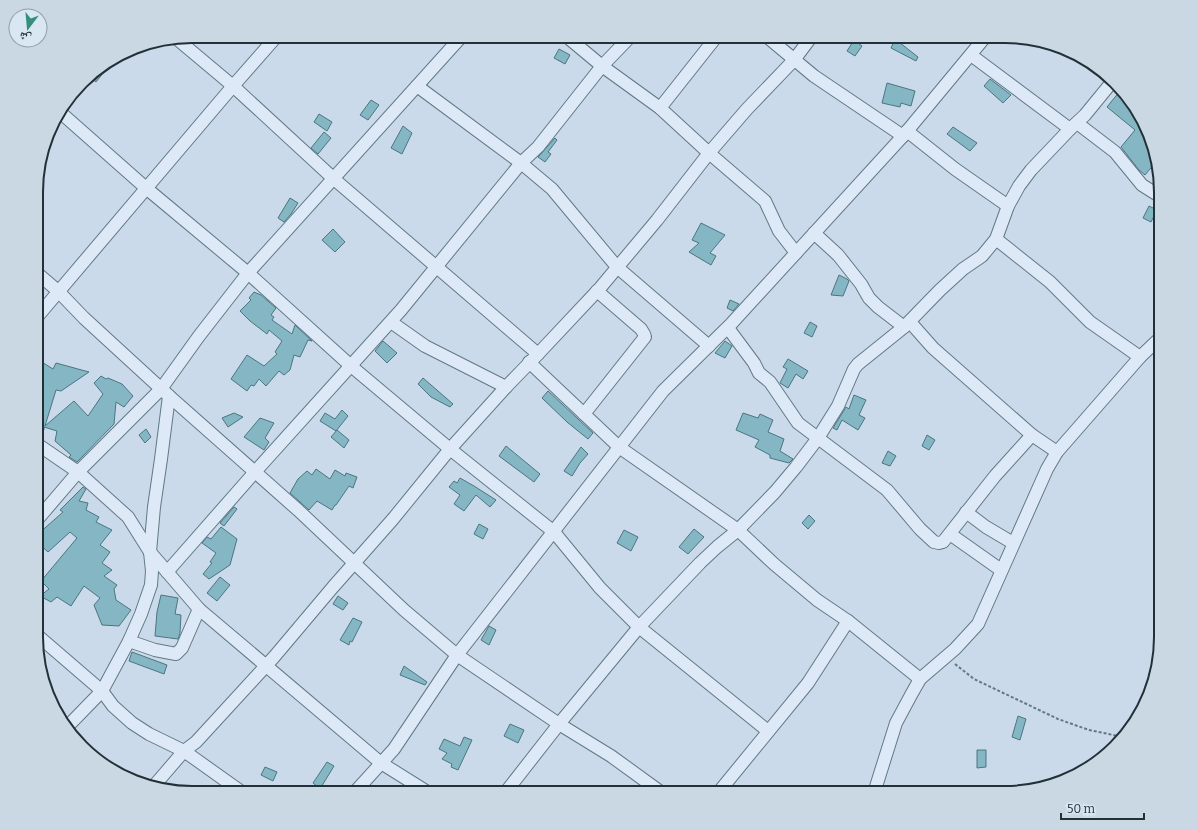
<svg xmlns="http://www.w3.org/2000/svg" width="1197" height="829" viewBox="0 0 1197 829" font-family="Bitter,'Noto Naskh Arabic',serif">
<rect width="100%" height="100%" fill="#cbdaea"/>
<g fill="#85b6c4" stroke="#497682">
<path d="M895,39l23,18 -2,4 -25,-13z"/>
<path d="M854,40l8,6 -7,10 -8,-5z"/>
<path d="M559,49l11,6 -5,9 -11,-6z"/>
<path d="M110,61l1,2 -15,19 -8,-6z"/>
<path d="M990,79l21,16 -8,8 -19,-17z"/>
<path d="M887,83l28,8 -4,15 -10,-3 -1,4 -18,-4z"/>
<path d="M1120,91l20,23 15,49 -10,12 -6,-5 -18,-23 14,-17 -28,-23z"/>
<path d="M371,100l8,5 -11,15 -8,-5z"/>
<path d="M319,114l13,8 -5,9 -13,-9z"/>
<path d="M403,126l9,7 -10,21 -11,-6z"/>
<path d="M953,127l24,16 -7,8 -23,-17z"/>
<path d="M324,132l7,6 -13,16 -7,-6z"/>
<path d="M555,138l2,2 -9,12 3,2 -6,8 -7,-5z"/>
<path d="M290,198l8,5 -7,11 -7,8 -6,-4z"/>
<path d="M1149,206l8,4 -6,12 -8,-4z"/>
<path d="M701,223l24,12 -15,18 6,3 -5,9 -22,-13 10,-9 -7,-3z"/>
<path d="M333,229l12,13 -10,10 -13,-12z"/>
<path d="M839,275l8,4 2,2 -6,15 -12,-1z"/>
<path d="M254,292l7,3 15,13 -5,7 3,2 -2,3 20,14 3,-9 17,16 -4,-1 -8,17 -6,-2 -4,15 -6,5 -5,-4 -13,15 -7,-7 -5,7 -3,-1 -4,6 -16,-12 16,-24 17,11 13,-12 -2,-2 7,-11 -13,-11 -2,4 -17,-13 -10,-10 11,-11 -2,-2z"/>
<path d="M730,300l9,4 -6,7 -6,-3z"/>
<path d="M810,322l7,4 -5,11 -8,-4z"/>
<path d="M383,341l14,12 -10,10 -12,-12z"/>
<path d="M725,341l7,5 -7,12 -10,-5z"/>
<path d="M37,359l16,10 3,-6 33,9 -28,19 -5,-1 -11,36 29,-25 14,15 15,-22 -9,-11 7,-7 5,3 2,-1 14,6 11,12 -9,11 -8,-5 -2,22 -37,38 -8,-5 2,-2 -16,-14 2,-10 -13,-4v3l-7,-7z"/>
<path d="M788,359l20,12 -5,8 -7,-5 -8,14 -8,-5 7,-14 -4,-2z"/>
<path d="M423,378l30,26 -3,3 -19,-10 -13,-13z"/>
<path d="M548,391l45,42 -5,6 -21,-17 -25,-24z"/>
<path d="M854,395l12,5 -7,15 6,3 -7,12 -16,-10 -5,10 -4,-2 13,-21 3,2z"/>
<path d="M342,410l6,6 -12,15 -16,-10 5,-8 10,6z"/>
<path d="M234,413l9,4 -15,10 -6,-9z"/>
<path d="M743,413l15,5 2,-4 13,6 -5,12 16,7 -4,12 13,8 -4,4 -19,-5v-3l-15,-8 4,-7 -23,-10z"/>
<path d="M260,418l14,5 -9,15 4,4 -5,8 -20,-13z"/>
<path d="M146,429l5,8 -6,6 -6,-8z"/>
<path d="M337,430l12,10 -5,8 -13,-11z"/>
<path d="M927,435l8,5 -6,10 -7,-4z"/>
<path d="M506,446l34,28 -6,8 -35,-26z"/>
<path d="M581,447l7,7 -8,9 -8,13 -8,-5z"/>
<path d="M888,451l8,5 -6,10 -8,-3z"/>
<path d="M316,469l14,10 5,-9 10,6 1,-3 11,4 -4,11 -4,-2 -13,19h-1l-3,5 -15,-9 -8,9 -19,-17 8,-14 9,-8 5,4z"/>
<path d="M460,478l14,8 22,14 -6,7 -14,-12 -12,16 -10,-7 6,-9 -11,-8 5,-6 3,2z"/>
<path d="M83,487l3,2 -7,12 9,2 -2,7 13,7 -3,5 16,8 -12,15 10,7 -8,11 10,7 -8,6 13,9 -3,4 2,11 15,10 -12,16 -17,-1 -8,-20 6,-7 -16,-12 -13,20 -14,-9 -6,5 -11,-6 9,-7 -8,-8 36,-43 -7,-6 -22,20 -11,-10v-7l26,-23 -3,-2z"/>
<path d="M234,507l3,2 -13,17 -4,-3z"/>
<path d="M809,515l6,6 -7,8 -6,-6z"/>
<path d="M479,524l9,5 -5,10 -9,-5z"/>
<path d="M221,527l16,12 -7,26 -21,14 -6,-5 9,-11 -2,-1 6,-9 -14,-10 5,-6 4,2z"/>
<path d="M694,529l10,8 -16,17 -9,-7z"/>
<path d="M624,530l14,7 -7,14 -14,-8z"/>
<path d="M220,577l10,8 -13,16 -10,-8z"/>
<path d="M161,595l17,3 -3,16 6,1 -1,18 -2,6 -23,-3 2,-24z"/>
<path d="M338,596l10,7 -5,7 -10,-6z"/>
<path d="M353,618l9,4 -10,20 -2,-1 -1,4 -9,-5z"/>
<path d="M489,626l7,4 -7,15 -8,-5z"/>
<path d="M132,652l35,13 -3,9 -35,-13z"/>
<path d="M404,666l23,16 -2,3 -25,-10z"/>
<path d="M1018,716l8,3 -6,21 -8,-3z"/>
<path d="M510,724l14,6 -6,13 -14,-7z"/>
<path d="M464,737l8,3 -14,30 -7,-3 1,-3 -10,-5 5,-6 -8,-4 5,-10 16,7z"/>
<path d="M977,750h9v17l-9,1z"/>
<path d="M327,762l7,4 -14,23 -7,-6z"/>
<path d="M265,767l12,5 -4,9 -12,-6z"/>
</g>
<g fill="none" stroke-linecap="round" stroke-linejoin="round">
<g stroke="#617985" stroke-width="14">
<g id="street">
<path d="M566,36l36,30 58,42 49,45 56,48 14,30 17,22"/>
<path d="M766,36l48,40 89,60"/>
<path d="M177,39l56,47 101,93 204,175"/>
<path d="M971,55l99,74"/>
<path d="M417,86l104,77 31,26 65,78 92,79"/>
<path d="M660,108l57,-72"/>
<path d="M60,112l86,76 102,85 103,93 99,83 104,83 46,56 39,39 129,104"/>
<path d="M1077,123l38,29 27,33 19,12"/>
<path d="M907,131l48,38 53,37"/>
<path d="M814,233l24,22 23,29 8,14 9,9 26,20"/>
<path d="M996,239l54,43 40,40 50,35"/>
<path d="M37,273l21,18 26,27 85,78 -8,63 -7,48 -4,45 2,19 -1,14 -10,29 -12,27 -27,50 -35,36"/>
<path d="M37,317l196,-231 44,-50"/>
<path d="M391,322l34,24 81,41"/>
<path d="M910,322l23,26 99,87 25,17"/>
<path d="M728,328l26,35 5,10 11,9 28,41 89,67 33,39 14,13 5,1 4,-1 52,-66 37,-41"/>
<path d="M529,362l90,85 119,83 36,34 43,36 31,21 72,58"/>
<path d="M169,396l129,114 106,100 53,45 102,69 52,32 51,37"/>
<path d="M584,414l61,-77 -1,-3 -3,-5 -44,-38"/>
<path d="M37,444l41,28 50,45 22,35 49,57 182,154 48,30"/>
<path d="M966,512l20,15 27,16"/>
<path d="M37,520l41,-48 83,-83 38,-53 49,-63 214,-237"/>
<path d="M950,534l51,36"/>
<path d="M167,572l87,-99 147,-163 120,-147 17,-16 64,-81 29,-30"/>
<path d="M37,635l65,56 11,15 19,17 17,11 35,17 59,42"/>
<path d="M129,641l26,9 21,4 6,-6 17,-39"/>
<path d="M153,787l31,-36 12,-9 78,-85 59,-70 60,-68 57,-70 56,-62 32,-33 62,-66 57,-68 52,-67 38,-44 47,-49 18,-24"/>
<path d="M354,793l40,-44 63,-94 206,-264 68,-67 172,-188 83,-100"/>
<path d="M505,793l54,-69 80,-97 61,-64 17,-16 21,-17 37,-38 21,-25 22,-29 20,-32 16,-37 4,-5 46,-37 36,-37 23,-21 19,-13 14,-17 12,-33 11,-20 12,-16 39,-41 15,-14 27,-33"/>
<path d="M718,793l90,-110 40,-62"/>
<path d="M874,793l22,-70 15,-28 9,-16 35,-30 23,-25 69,-155 10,-17 83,-95 21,-20"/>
</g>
</g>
<path stroke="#617985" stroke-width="2" stroke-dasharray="3 2" stroke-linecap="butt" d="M955,664l19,15 84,40 31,11 34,7"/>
<use href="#street" stroke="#dde9f6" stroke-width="12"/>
</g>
<path d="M0 0H1197V829H0ZM192 43H1005A149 149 0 0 1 1154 192V637A149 149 0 0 1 1005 786H192A149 149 0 0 1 43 637V192A149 149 0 0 1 192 43Z" fill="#cad8e4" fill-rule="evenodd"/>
<path fill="none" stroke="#223138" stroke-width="2" d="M192 43H1005A149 149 0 0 1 1154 192V637A149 149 0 0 1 1005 786H192A149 149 0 0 1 43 637V192A149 149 0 0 1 192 43Z"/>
<g transform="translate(28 28) rotate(196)"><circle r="19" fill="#d9e6f3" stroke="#909ea8"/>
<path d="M0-3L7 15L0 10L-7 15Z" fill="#378e7c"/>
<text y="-6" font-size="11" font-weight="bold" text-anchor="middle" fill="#223138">ش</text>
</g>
<path d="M1061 813v6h83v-6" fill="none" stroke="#223138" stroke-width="2"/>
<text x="1067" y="813" font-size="12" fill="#223138" stroke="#d9e6f3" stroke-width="3" paint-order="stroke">50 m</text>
</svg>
